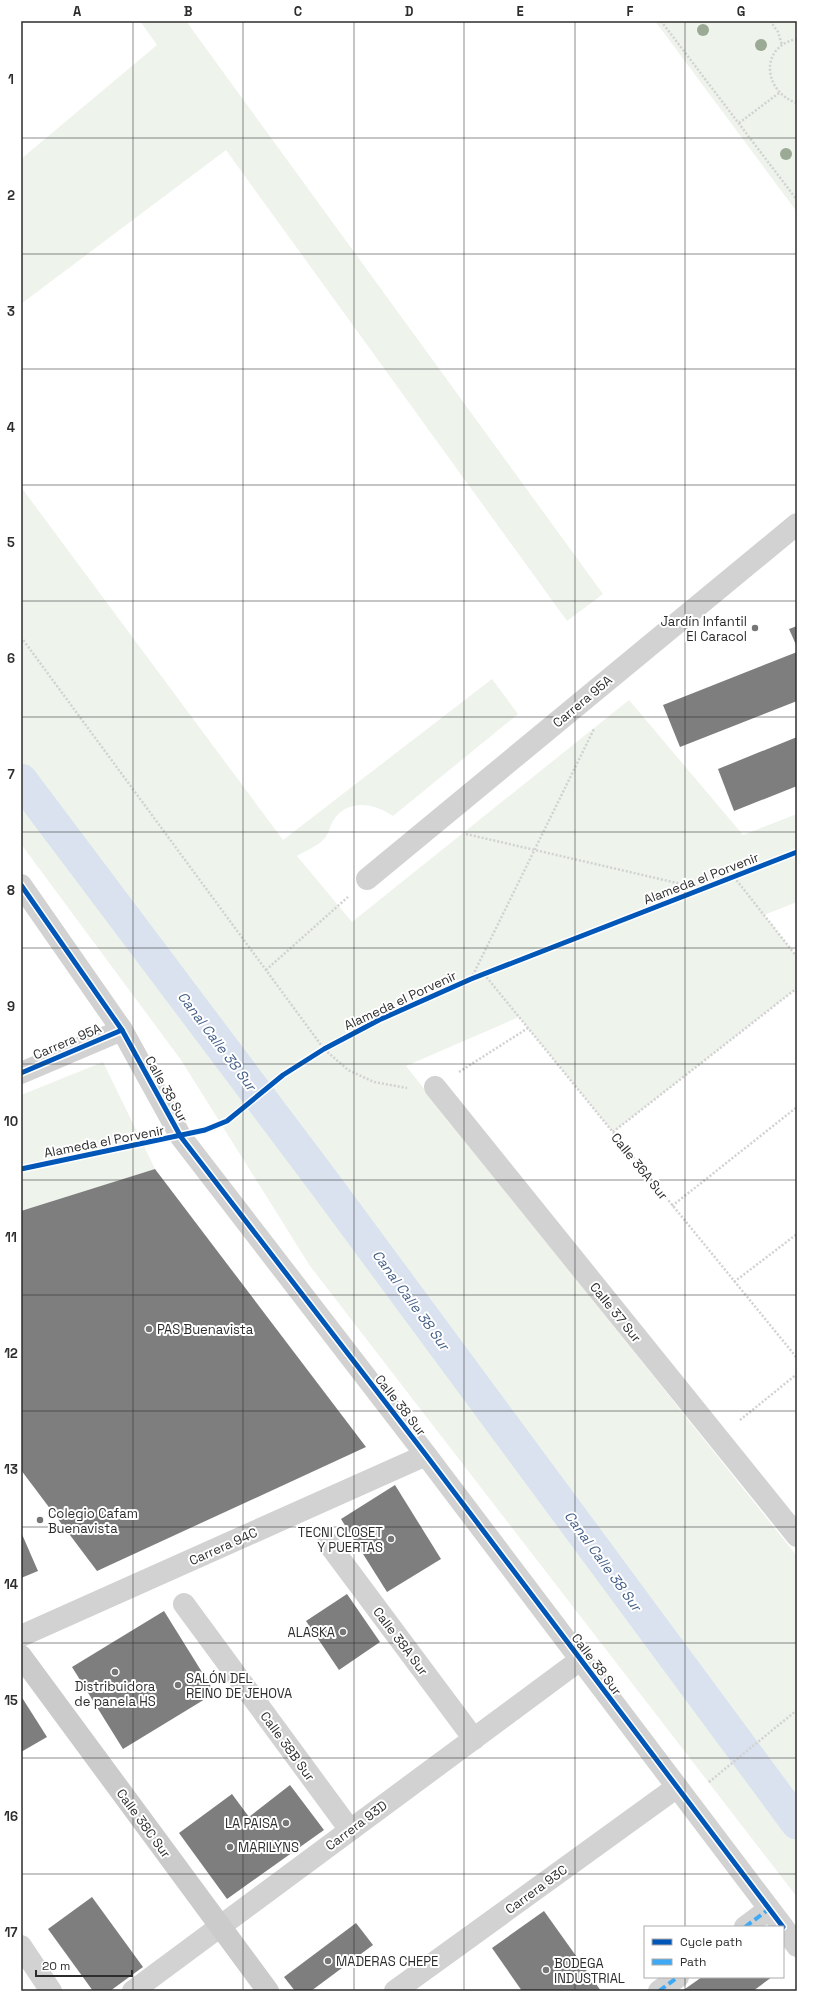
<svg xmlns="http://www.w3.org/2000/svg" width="818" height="2012" viewBox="0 0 818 2012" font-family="'Space Grotesk',sans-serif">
<rect width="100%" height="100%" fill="#fff"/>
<g fill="#eef3ec">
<path d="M140,21h46l417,573 -36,27 -341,-471 -205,154v-145l136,-114z"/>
<path d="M655,21h142v191z"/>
<path d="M21,487l262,353 209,-161 26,35 -125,102c-19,-13 -46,-18 -60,5 -3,5 -4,12 -8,17 -5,7 -20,13 -28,18l55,66 277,-222 114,135 54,-21v88l-33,13 33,42v31l-184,144 -94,-115 -113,49 391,490v341l-487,-631 -129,-206 -160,-216z"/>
<path d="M103,1062l52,107 -134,42v-116z"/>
</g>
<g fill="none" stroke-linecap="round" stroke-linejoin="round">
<path stroke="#dae2ef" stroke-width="33" d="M21,780l304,404 472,639"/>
</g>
<g fill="#7e7e7e">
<path d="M797,626v21l-8,-18z"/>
<path d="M797,652v49l-117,46 -17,-42z"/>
<path d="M797,737v49l-63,25 -16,-42z"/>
<path d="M155,1169l211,278 -269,124 -76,-101v-259z"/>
<path d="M395,1485l46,74 -54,33 -46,-73z"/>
<path d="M21,1532l17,39 -17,7z"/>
<path d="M347,1594l33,48 -41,28 -33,-49z"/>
<path d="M164,1611l51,82 -92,56 -51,-82z"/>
<path d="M21,1696l26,41 -26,15z"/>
<path d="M290,1785l34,45 -97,69 -48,-66 53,-39 17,23z"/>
<path d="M92,1897l51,70 -33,24h-17l-45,-62z"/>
<path d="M544,1911l57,80h-79l-30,-43z"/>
<path d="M356,1923l17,22 -62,46h-16l-11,-14z"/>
<path d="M702,1977h70l-19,14h-71z"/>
</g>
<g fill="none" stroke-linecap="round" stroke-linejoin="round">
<g stroke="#d2d2d2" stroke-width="2.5" stroke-dasharray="2 2" stroke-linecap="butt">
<path d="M661,21l136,179"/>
<path d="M770,21l8,11 4,13"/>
<path d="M797,39c-38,7 -34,53 0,64"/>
<path d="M739,123l40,-30"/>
<path d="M21,637l303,412 24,21 26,12 33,6"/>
<path d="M466,834l237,55"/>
<path d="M734,877l63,80"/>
<path d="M266,970l82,-73"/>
<path d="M484,974l313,384"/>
<path d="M471,979l123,-250"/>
<path d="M459,1072l69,-44"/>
<path d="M613,1132l184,-144"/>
<path d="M672,1206l125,-99"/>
<path d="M734,1282l63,-48"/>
<path d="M740,1420l57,-46"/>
<path d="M709,1782l88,-72"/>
</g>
<g stroke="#d2d2d2" stroke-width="22">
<path d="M367,879l430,-355"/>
<path d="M21,885l101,145 59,107 245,318 357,472"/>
<path d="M21,1073l101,-43"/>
<path d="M435,1087l362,449"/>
<path d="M328,1543l146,196"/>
<path d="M184,1604l166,226"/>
<path d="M21,1636l405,-181"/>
<path d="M745,1927l24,-18"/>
<path d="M783,1927l14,19"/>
<path d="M21,1946l30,45"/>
<path d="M133,1991l447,-331"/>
<path d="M395,1991l282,-204"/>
<path d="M659,1991l19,-14"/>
</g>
<path stroke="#cbcbcb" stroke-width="22" d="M21,1656l247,335"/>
<g stroke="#3fa9f5" stroke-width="4" stroke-dasharray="8 4" stroke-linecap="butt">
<path d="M745,1927l24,-18"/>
<path d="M659,1991l19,-14"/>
</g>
<g stroke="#fff" stroke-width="8">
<g id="cycleway">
<path d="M21,885l101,145 59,107 245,318 357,472"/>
<path d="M21,1073l101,-43"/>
<path d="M21,1169l184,-39 22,-9 56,-46 41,-26 55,-29 92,-41 326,-127"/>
</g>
</g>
<use href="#cycleway" stroke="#0057b8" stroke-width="5"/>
</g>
<g fill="#9baa95">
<circle cx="703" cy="30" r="6"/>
<circle cx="761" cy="45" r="6"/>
<circle cx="786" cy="154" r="6"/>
</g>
<path fill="none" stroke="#2d2d2d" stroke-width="1" stroke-opacity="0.55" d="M133,21v1970M243,21v1970M354,21v1970M464,21v1970M575,21v1970M685,21v1906M21,138h776M21,254h776M21,369h776M21,485h776M21,601h776M21,717h776M21,832h776M21,948h776M21,1064h776M21,1180h776M21,1295h776M21,1411h776M21,1527h776M21,1643h776M21,1758h776M21,1874h776M685,1977v14"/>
<g fill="#767676" stroke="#fff" stroke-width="1.5">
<circle cx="755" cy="628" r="4"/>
<circle cx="149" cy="1329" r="4"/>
<circle cx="40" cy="1520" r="4"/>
<circle cx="391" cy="1539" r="4"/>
<circle cx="343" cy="1632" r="4"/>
<circle cx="115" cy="1672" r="4"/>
<circle cx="178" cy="1685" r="4"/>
<circle cx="286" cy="1823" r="4"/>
<circle cx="230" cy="1847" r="4"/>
<circle cx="328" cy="1961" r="4"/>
<circle cx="546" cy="1970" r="4"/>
</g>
<g text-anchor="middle" stroke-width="4" stroke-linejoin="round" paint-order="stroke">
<g font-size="13" fill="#2d2d2d" stroke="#fff" text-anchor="start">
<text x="747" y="626" text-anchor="end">Jardín Infantil<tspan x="747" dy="15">El Caracol</tspan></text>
<text x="157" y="1334">PAS Buenavista</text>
<text x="48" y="1518">Colegio Cafam<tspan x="48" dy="15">Buenavista</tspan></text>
<text x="383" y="1537" text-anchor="end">TECNI CLOSET<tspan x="383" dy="15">Y PUERTAS</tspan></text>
<text x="335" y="1637" text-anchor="end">ALASKA</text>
<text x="186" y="1683">SALÓN DEL<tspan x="186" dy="15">REINO DE JEHOVA</tspan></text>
<text x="115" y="1691" text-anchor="middle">Distribuidora<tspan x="115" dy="15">de panela HS</tspan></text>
<text x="278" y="1828" text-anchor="end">LA PAISA</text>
<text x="238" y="1852">MARILYNS</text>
<text x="336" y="1966">MADERAS CHEPE</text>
<text x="554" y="1968">BODEGA<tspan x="554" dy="15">INDUSTRIAL</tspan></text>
</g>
<g font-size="13" fill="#2d2d2d" stroke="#fff">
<text transform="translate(582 701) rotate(-40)" y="5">Carrera 95A</text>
<text transform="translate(701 878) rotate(-21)" y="5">Alameda el Porvenir</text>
<text transform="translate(400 1000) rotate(-25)" y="5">Alameda el Porvenir</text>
<text transform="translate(67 1041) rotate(-23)" y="5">Carrera 95A</text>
<text transform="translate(167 1089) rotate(61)" y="5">Calle 38 Sur</text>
<text transform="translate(104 1141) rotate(-11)" y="5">Alameda el Porvenir</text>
<text transform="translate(640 1166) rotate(51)" y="5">Calle 36A Sur</text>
<text transform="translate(616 1312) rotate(51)" y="5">Calle 37 Sur</text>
<text transform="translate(401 1405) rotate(52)" y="5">Calle 38 Sur</text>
<text transform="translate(223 1546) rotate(-24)" y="5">Carrera 94C</text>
<text transform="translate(401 1641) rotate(53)" y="5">Calle 38A Sur</text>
<text transform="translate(597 1664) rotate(53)" y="5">Calle 38 Sur</text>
<text transform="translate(288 1746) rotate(54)" y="5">Calle 38B Sur</text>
<text transform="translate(144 1823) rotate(54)" y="5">Calle 38C Sur</text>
<text transform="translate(356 1825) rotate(-37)" y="5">Carrera 93D</text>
<text transform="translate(536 1889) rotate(-36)" y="5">Carrera 93C</text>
</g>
<g font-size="14" font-style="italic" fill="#435e87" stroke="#fff">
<text transform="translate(217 1041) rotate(53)" y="5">Canal Calle 38 Sur</text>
<text transform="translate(411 1300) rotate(54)" y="5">Canal Calle 38 Sur</text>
<text transform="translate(603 1561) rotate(54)" y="5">Canal Calle 38 Sur</text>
</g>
</g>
<rect width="818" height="2012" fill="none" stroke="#ffffff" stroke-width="44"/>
<rect x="644" y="1926" width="140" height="52" fill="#ffffff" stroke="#ababab"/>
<rect x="652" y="1939" width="20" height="6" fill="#0057b8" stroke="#ababab"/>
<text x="680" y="1946" font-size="12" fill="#2d2d2d">Cycle path</text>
<rect x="652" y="1959" width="20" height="6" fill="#3fa9f5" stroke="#ababab"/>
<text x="680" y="1966" font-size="12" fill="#2d2d2d">Path</text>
<path d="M36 1970v6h96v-6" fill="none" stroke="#2d2d2d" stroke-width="2"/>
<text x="42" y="1970" font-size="12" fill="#2d2d2d" stroke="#ffffff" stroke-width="3" paint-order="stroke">20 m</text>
<rect x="22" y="22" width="774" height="1968" fill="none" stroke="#2d2d2d" stroke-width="1.5"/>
<g font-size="13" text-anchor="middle" font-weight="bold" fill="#2d2d2d">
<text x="77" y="16">A</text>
<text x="188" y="16">B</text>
<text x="298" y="16">C</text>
<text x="409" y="16">D</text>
<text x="520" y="16">E</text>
<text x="630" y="16">F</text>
<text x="741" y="16">G</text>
<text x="11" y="84">1</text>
<text x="11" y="200">2</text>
<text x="11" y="316">3</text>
<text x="11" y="432">4</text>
<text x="11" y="547">5</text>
<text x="11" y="663">6</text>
<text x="11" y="779">7</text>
<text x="11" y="895">8</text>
<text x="11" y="1011">9</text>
<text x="11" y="1126">10</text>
<text x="11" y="1242">11</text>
<text x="11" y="1358">12</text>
<text x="11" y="1474">13</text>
<text x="11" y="1589">14</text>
<text x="11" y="1705">15</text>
<text x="11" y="1821">16</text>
<text x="11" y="1937">17</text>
</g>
</svg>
